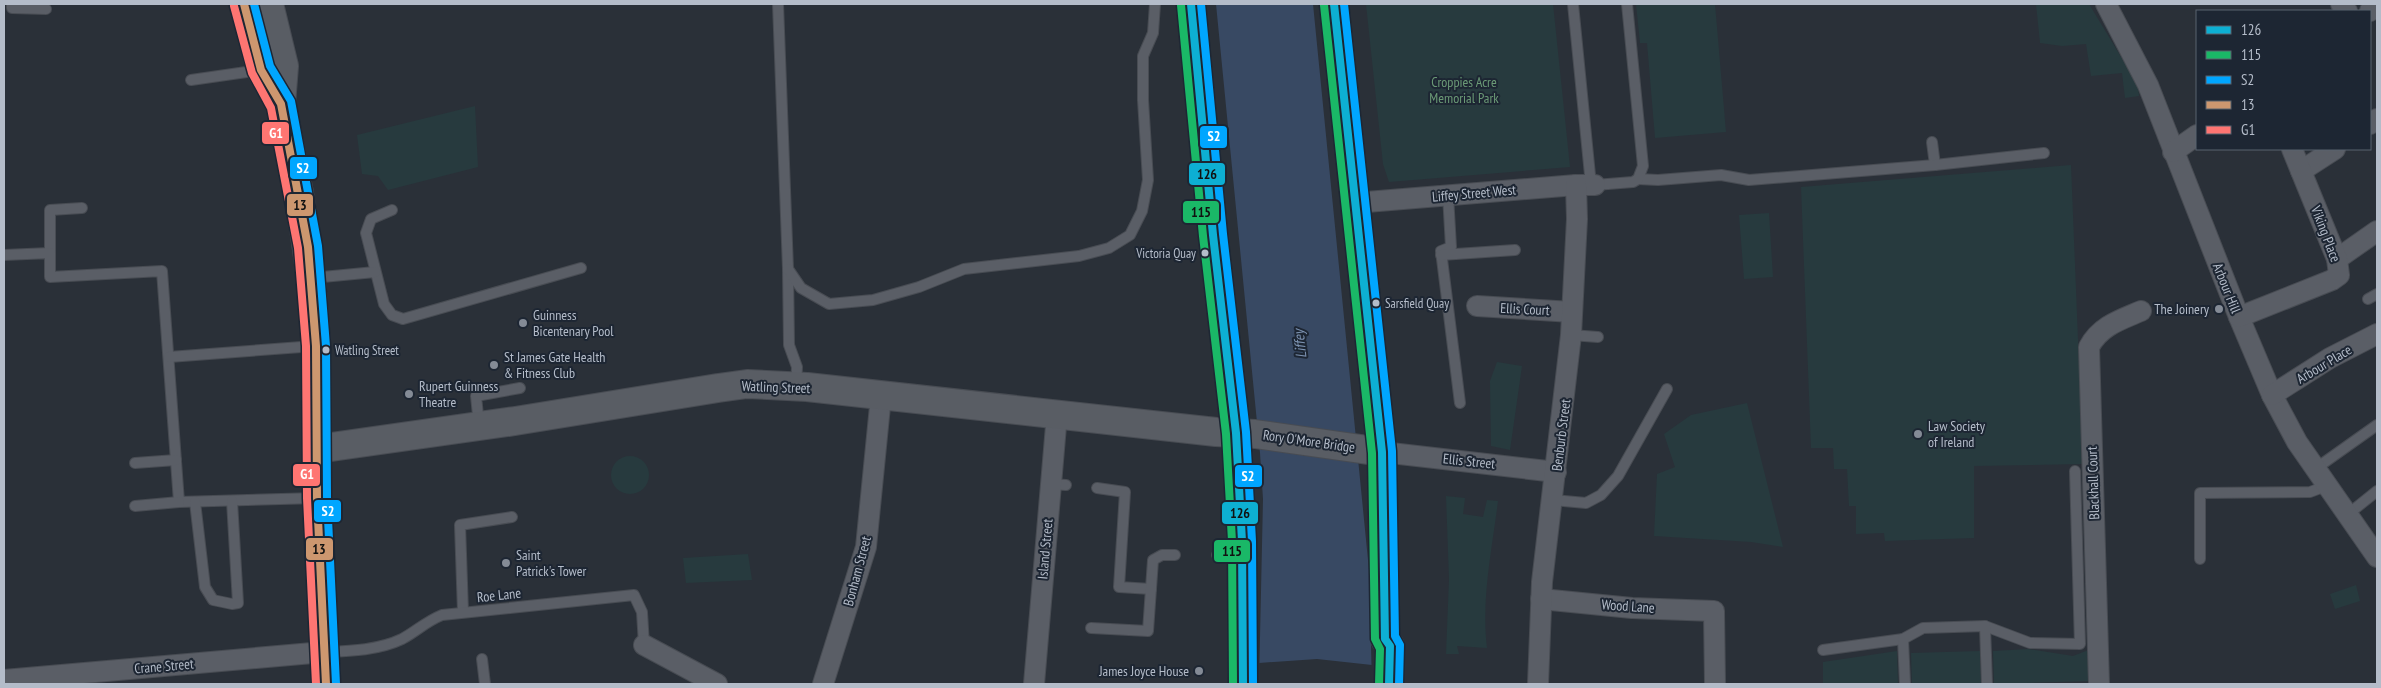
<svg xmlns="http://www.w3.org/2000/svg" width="2381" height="688" viewBox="0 0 2381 688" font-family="'PT Sans Narrow',sans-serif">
<rect width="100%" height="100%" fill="#2a3038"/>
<g fill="#273a3e">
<path d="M1366,4h187l17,163 -181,15 -6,-18z"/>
<path d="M1636,4h79l11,128 -71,6 -8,-95h-7z"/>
<path d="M2036,4h53l49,81 1,11 -14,2 -3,-25 -31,3 -5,-32 -24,2 -22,-3z"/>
<path d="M475,106l3,61 -90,23 -10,-14 -16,-2 -5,-39z"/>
<path d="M2071,165l12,299 -109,2v72l-89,3 -1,-8 -28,1v-28h-7l-2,-37h-13l-1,-21h-22l-10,-261z"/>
<path d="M1769,213l4,64 -29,2 -5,-64z"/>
<path d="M1497,362l25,4 -12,84 -19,-4 -1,-65z"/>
<path d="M1747,403l36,144 -32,-5 -97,-6 3,-62 18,-7 -11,-33 27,-19z"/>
<circle cx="630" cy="475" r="19"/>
<path d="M1446,496l19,2 -2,16 20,3 4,-17 11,1c-6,49 -17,98 -11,147l-30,-2 2,8h-13l3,-75z"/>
<path d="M748,554l4,26 -66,3 -3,-25z"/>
<path d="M2356,585l4,16 -25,8 -5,-15z"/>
<path d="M2028,649l45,7 18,-7 1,32 -98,3 -1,-33z"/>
<path d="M1897,651l1,33h-75v-22z"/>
<path d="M1980,651l1,33h-69l-1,-31z"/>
</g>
<path fill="#384963" d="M1216,4h97l56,566 3,114h-113l4,-185 -3,-46z"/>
<path fill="#2a3038" d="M1317,659l55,6v19h-113v-21z"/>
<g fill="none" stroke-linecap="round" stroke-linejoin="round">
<g stroke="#484c53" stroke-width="12">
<g id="lane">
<path d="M12,4v4l34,1"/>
<path d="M778,4l10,265 1,76 8,22 -1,19"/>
<path d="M1573,4l18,181"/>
<path d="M191,80l69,-10"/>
<path d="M1932,142l3,23"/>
<path d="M1638,179l20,1 63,-5 28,5 186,-15 109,-12"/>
<path d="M1595,185l38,-3 5,-3 5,-13 -16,-162"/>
<path d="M1448,195l3,52 -10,4 19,152"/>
<path d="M392,210l-21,9 -5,14 18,71 8,11 11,4 178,-51"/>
<path d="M50,253v-43l32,-2"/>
<path d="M4,255l46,-2v24l112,-6 17,231 138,-4"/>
<path d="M1441,255l74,-5"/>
<path d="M788,269l13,19 28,16 44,-4 46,-13 45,-18 115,-13 30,-8 21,-13 12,-24 6,-31 -5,-80v-44l10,-23 2,-29"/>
<path d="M312,278l63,-6"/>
<path d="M2368,299l9,-5"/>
<path d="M1571,335l27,2"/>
<path d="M169,357l146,-11"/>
<path d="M479,425l-3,-29 44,-8"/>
<path d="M135,463l41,-3"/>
<path d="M2315,469l62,-44"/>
<path d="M1050,484l16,1"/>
<path d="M1097,488l28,4 -6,95 32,2"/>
<path d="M1553,500l33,3 15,-8 17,-19 49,-87"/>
<path d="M195,502l10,85 8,13 19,4 6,-1 -6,-102"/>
<path d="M135,506l44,-4"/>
<path d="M2347,515l30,-24"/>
<path d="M1217,555h24"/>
<path d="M2200,559v-66l110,-1 16,-6"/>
<path d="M463,612l-3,-87 52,-8"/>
<path d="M1985,626l45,17 50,1 -5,-173"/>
<path d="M1091,628l57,3 5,-71 9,-5h13"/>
<path d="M1823,650l80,-11"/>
<path d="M326,652c25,-1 53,-2 76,-13 15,-8 23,-17 40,-24l192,-20 8,17 2,33"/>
<path d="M482,659l3,25"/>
<path d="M1905,684l-2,-45 20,-11 62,-2 2,58"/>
</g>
</g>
<g stroke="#484c53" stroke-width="22">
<g id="street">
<path d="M2106,4l42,81 91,232 33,78 25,47 80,115"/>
<path d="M2341,4l6,7"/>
<path d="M2370,11l7,-5"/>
<path d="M2370,124l7,-5"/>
<path d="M2173,152l24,-17"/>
<path d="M2301,171l34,-22"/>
<path d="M1354,203l222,-18h19"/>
<path d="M2337,259l40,-28"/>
<path d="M1477,306l95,6"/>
<path d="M2239,317l93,-37 7,-5 -2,-16 -45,-110"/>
<path d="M2272,395l58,-37 47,-24"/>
<path d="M1382,452l174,20"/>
<path d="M1541,599l91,9 82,3 1,73"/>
<path d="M644,645l73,39"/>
<path d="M4,680l320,-28"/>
<path d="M823,684l43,-137 15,-151"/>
<path d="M1034,684l23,-270"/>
<path d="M1538,684l4,-102 29,-247 6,-116 -1,-34"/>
<path d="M2099,684l-10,-337c11,-21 31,-27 52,-36"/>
</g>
</g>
<g stroke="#484c53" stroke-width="30">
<g id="secondary">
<path d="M244,4l17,66 20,34"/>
<path d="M269,4l15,62 -3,38 18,89 12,85 5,68 1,152 9,186"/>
<path d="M1191,4l22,231 23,198 6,108 1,143"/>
<path d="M1334,4l48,448 3,187 5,7 -1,38"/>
<path d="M317,449l198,-28 203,-33 29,-4 60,3 409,45 39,2 127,18"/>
</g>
</g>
<use href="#lane" stroke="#5a5e66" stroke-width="10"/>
<use href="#street" stroke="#5a5e66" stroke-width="20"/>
<use href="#secondary" stroke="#595d64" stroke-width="28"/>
<g stroke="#1d2633" stroke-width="11">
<g id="bus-1">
<path d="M1191,4l22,231 23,198 6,108 1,143"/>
<path d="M1334,4l48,448 3,187 5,7 -1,38"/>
</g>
</g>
<g stroke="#1d2633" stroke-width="11">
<g id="bus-2">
<path d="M1181,5l22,231 23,198 6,107 1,143"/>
<path d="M1324,5l48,448 3,186 5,10 -1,35"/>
</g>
</g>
<g stroke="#1d2633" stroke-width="11">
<g id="bus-3">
<path d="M254,4l16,62 21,35 27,145 8,100 1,152 9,186"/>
<path d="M1201,4l22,230 23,198 6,109 1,143"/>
<path d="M1344,4l48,447 3,185 5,9 -1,39"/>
</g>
</g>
<g stroke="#1d2633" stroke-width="11">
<path id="bus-4" d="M244,4l17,66 20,34 27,143 8,99 1,152 9,186"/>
</g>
<g stroke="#1d2633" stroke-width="11">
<path id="bus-5" d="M234,6l18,67 19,35 27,140 8,98 1,152 9,186"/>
</g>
<use href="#bus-1" stroke="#0dafd3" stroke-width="8"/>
<use href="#bus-2" stroke="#1ab867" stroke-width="8"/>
<use href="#bus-3" stroke="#00a6ff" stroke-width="8"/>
<use href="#bus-4" stroke="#cd976f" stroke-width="8"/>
<use href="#bus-5" stroke="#fe7572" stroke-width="8"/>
</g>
<g fill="#b4bcc9" stroke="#1d2633" stroke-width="2">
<circle cx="1205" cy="253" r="4.5"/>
<circle cx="1376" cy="303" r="4.5"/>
<circle cx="326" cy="350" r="4.5"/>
</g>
<g fill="#848b96" stroke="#1d2633" stroke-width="2">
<circle cx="2219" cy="309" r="5"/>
<circle cx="523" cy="323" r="5"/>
<circle cx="494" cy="365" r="5"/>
<circle cx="409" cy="394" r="5"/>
<circle cx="1918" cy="434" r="5"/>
<circle cx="506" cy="563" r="5"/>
<circle cx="1199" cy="671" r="5"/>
</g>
<g text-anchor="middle" stroke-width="4" stroke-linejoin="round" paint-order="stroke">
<g font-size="13" fill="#b4bcc9" stroke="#1d2633" text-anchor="start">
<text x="1196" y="258" text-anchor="end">Victoria Quay</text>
<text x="1385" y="308">Sarsfield Quay</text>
<text x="335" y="355">Watling Street</text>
</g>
<g font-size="14" fill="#6b9a76" stroke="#1d2633">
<text x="1464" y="87">Croppies Acre<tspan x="1464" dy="16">Memorial Park</tspan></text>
</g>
<g font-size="14" fill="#b4bcc9" stroke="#1d2633">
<text transform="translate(1474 193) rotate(-5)" y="5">Liffey Street West</text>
<text transform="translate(2326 234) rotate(69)" y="5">Viking Place</text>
<text transform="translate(2227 288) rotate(68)" y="5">Arbour Hill</text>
<text transform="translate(1525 309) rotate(3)" y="5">Ellis Court</text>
<text transform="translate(2324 364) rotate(-31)" y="5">Arbour Place</text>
<text transform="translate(776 387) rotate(2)" y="5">Watling Street</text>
<text transform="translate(1561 435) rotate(-83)" y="5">Benburb Street</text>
<text transform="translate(1309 441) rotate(8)" y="5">Rory O'More Bridge</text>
<text transform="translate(1469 461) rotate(6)" y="5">Ellis Street</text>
<text transform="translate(2093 483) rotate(-92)" y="5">Blackhall Court</text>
<text transform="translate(1045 549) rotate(-85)" y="5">Island Street</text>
<text transform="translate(857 571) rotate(-75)" y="5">Bonham Street</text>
<text transform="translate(499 595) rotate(-6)" y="5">Roe Lane</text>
<text transform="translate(1628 606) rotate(4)" y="5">Wood Lane</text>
<text transform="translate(164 666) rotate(-5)" y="5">Crane Street</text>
</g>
<g font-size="14" fill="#b4bcc9" stroke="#1d2633" text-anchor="start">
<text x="2209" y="314" text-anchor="end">The Joinery</text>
<text x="533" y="320">Guinness<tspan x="533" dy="16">Bicentenary Pool</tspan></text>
<text x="504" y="362">St James Gate Health<tspan x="504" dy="16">&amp; Fitness Club</tspan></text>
<text x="419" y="391">Rupert Guinness<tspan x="419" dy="16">Theatre</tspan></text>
<text x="1928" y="431">Law Society<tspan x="1928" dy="16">of Ireland</tspan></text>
<text x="516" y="560">Saint<tspan x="516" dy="16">Patrick's Tower</tspan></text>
<text x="1189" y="676" text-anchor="end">James Joyce House</text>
</g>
<g font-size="15" font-style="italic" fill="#7c92b1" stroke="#1d2633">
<text transform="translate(1300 344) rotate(-96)" y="5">Liffey</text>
</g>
</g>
<g stroke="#1d2633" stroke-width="2">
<rect x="261" y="121" width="29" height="24" rx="5" fill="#fe7572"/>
<rect x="1199" y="125" width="29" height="24" rx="5" fill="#00a6ff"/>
<rect x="289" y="156" width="29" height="24" rx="5" fill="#00a6ff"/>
<rect x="1188" y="162" width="38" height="24" rx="5" fill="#0dafd3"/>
<rect x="286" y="193" width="28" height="24" rx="5" fill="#cd976f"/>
<rect x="1182" y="200" width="38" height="24" rx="5" fill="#1ab867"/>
<rect x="292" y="463" width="29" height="24" rx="5" fill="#fe7572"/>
<rect x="1234" y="464" width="29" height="24" rx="5" fill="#00a6ff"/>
<rect x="313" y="499" width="29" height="24" rx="5" fill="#00a6ff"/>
<rect x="1221" y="501" width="38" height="24" rx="5" fill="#0dafd3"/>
<rect x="305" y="537" width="29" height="24" rx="5" fill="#cd976f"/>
<rect x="1213" y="539" width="38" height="24" rx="5" fill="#1ab867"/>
</g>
<g font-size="14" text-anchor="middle" font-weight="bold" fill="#fff">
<text x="276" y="138">G1</text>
<text x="1214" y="141">S2</text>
<text x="303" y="173">S2</text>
<text x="307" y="479">G1</text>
<text x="1248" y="481">S2</text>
<text x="328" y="516">S2</text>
</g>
<g font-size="14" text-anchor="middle" font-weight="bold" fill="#111">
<text x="1207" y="179">126</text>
<text x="300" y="210">13</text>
<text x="1201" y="217">115</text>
<text x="1240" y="518">126</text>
<text x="319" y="554">13</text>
<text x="1232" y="556">115</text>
</g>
<rect width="2381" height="688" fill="none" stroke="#b4bcc9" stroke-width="10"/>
<rect x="2196" y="10" width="175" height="140" fill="#1d2633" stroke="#59626f"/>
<rect x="2206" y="26" width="25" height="8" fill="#0dafd3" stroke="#59626f"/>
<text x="2241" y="35" font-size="15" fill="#b4bcc9">126</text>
<rect x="2206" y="51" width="25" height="8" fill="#1ab867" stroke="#59626f"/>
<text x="2241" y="60" font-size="15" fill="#b4bcc9">115</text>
<rect x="2206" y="76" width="25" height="8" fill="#00a6ff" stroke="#59626f"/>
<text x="2241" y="85" font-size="15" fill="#b4bcc9">S2</text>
<rect x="2206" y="101" width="25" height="8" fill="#cd976f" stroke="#59626f"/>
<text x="2241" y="110" font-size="15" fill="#b4bcc9">13</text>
<rect x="2206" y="126" width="25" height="8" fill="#fe7572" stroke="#59626f"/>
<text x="2241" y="135" font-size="15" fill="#b4bcc9">G1</text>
</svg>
